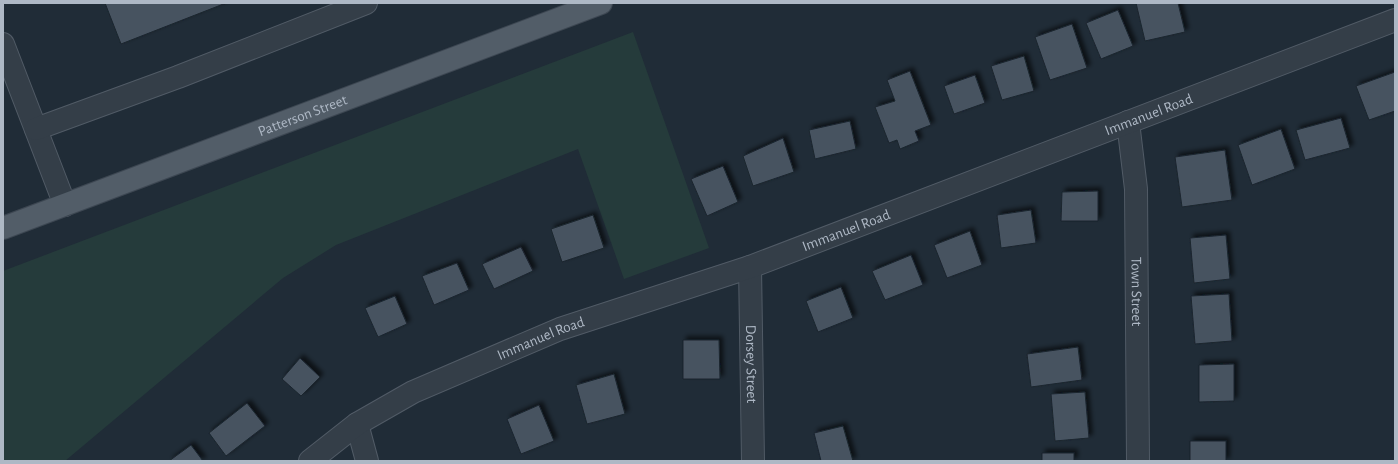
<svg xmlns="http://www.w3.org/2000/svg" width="1398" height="464" viewBox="0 0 1398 464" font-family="'Alegreya Sans',sans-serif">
<defs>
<filter id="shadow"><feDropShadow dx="3.5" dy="-3.5" stdDeviation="2" flood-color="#0009"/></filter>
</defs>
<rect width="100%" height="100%" fill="#202c37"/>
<path fill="#253b3b" d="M633,32l76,216 -85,31 -46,-130 -242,96 -53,33 -218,183h-62v-190z"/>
<g fill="#465361" stroke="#1b252e" filter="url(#shadow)">
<path d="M105,3h121l-105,41z"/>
<path d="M1136,3h42l7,29 -40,9z"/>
<path d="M1118,10l15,36 -32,13 -15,-36z"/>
<path d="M1072,24l15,44 -37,12 -15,-43z"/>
<path d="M1024,56l10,35 -32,9 -11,-34z"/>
<path d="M910,71l21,54 -16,6 4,10 -19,8 -3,-9 -8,3 -14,-36 20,-6 -8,-21z"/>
<path d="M1395,72v39l-26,9 -13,-34z"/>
<path d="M975,75l10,28 -31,11 -10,-28z"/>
<path d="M1341,118l9,30 -45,12 -9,-30z"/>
<path d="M850,121l6,28 -41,10 -6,-29z"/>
<path d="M1281,129l14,40 -43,16 -14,-40z"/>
<path d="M783,138l11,34 -41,14 -10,-30z"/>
<path d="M1225,150l7,50 -50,7 -7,-50z"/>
<path d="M723,166l15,36 -31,14 -16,-37z"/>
<path d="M1098,191v30h-37l1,-29z"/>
<path d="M1031,210l5,33 -35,5 -4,-33z"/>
<path d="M593,215l11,33 -42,14 -11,-33z"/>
<path d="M970,231l12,34 -35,13 -13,-33z"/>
<path d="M1226,235l4,44 -36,4 -4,-45z"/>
<path d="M521,247l12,24 -39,18 -12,-25z"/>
<path d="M911,255l12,30 -38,15 -13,-29z"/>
<path d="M457,263l12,27 -35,15 -12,-29z"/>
<path d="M841,287l12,31 -35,14 -12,-31z"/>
<path d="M1229,294l3,47 -37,3 -4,-48z"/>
<path d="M395,296l12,28 -29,13 -13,-29z"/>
<path d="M683,340h36l1,39h-37z"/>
<path d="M1078,347l4,33 -51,7 -4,-33z"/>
<path d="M300,358l20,19 -19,19 -19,-17z"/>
<path d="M1234,364v37l-35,1v-37z"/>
<path d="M614,374l11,40 -38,10 -11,-39z"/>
<path d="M1085,392l4,46 -34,3 -4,-47z"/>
<path d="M247,403l18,23 -39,30 -17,-23z"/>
<path d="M539,405l15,36 -33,13 -14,-35z"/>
<path d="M843,426l10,35h-32l-7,-28z"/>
<rect x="1190" y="441" width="36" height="20"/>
<path d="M191,445l12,16h-34z"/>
<rect x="1042" y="453" width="32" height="8"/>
</g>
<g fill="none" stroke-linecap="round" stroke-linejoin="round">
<g stroke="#515b66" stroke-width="24">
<g id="minor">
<path d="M3,44l62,161"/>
<path id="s1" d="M1128,122l8,67 2,272"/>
<path d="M36,129l142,-52 188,-74"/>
<path id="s2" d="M750,267l3,194"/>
<path d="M357,424l10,37"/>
<path id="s3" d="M310,461l47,-37 56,-32 147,-63 190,-62 645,-247"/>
</g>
</g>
<g stroke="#3d4752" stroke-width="24">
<g id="major">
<path id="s4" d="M3,228l598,-225"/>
</g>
</g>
<use href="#minor" stroke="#343e48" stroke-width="22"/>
<use href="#major" stroke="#525d68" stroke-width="22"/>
</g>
<g text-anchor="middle" stroke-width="3.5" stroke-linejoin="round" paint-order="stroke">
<g font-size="15" fill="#aeb8c5" stroke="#19232c">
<text dy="5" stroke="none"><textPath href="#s3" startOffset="911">Immanuel Road</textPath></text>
<text dy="5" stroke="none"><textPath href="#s4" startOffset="320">Patterson Street</textPath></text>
<text dy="5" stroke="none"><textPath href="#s3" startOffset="587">Immanuel Road</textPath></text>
<text dy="5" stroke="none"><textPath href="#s1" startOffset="170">Town Street</textPath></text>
<text dy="5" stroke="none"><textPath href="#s3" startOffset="263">Immanuel Road</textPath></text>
<text dy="5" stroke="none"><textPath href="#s2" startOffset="97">Dorsey Street</textPath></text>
</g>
</g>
<rect width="1398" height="464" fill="none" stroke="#aeb8c5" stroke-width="8"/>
</svg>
